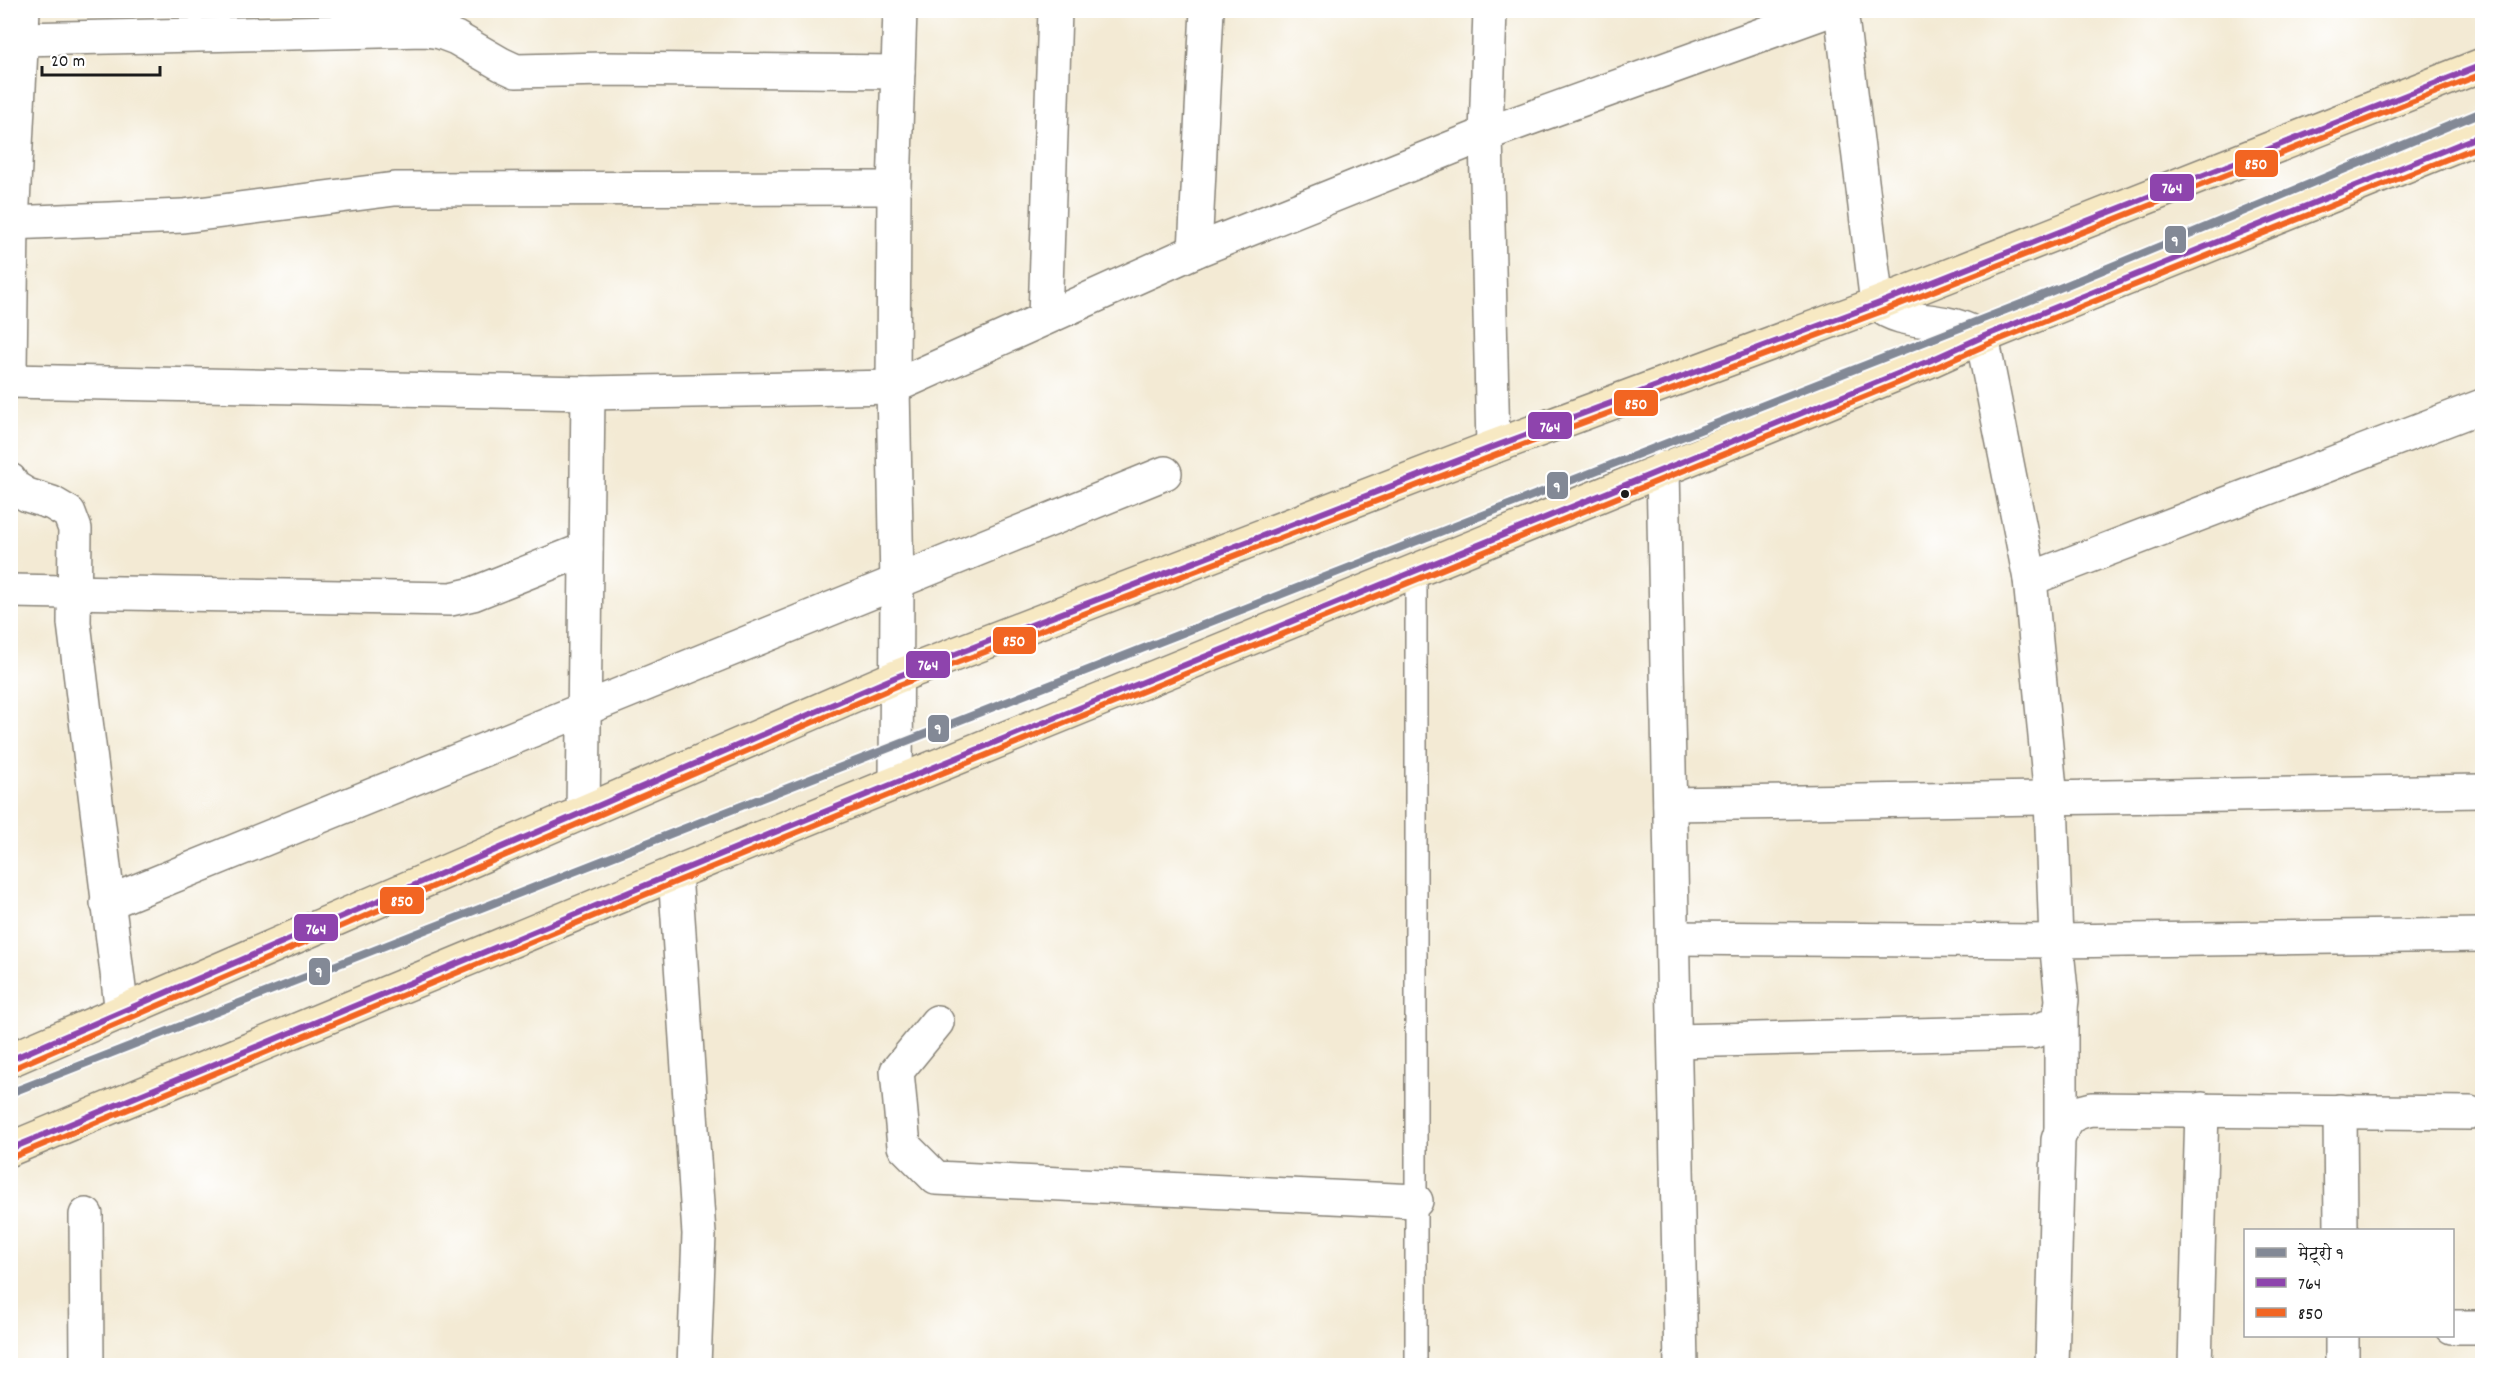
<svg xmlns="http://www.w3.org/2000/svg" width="2493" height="1376" viewBox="0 0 2493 1376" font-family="Dekko,'Playpen Sans Deva',sans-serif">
<rect width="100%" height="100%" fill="#fff"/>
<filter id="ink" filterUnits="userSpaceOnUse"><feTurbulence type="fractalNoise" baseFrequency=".0167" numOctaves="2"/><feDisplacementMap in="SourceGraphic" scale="12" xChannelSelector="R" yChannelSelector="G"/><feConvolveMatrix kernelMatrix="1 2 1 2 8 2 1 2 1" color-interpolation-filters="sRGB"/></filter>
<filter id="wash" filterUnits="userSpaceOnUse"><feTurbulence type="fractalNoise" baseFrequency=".008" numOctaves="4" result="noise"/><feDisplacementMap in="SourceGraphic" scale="24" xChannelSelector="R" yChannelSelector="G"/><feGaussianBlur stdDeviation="1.35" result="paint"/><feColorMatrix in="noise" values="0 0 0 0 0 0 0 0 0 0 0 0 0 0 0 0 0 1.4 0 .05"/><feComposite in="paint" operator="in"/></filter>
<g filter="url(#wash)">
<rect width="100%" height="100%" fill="#f3ead4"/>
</g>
<g filter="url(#ink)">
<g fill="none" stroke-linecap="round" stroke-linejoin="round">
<g stroke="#888378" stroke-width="24">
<path id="service" d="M1416,570v796"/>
</g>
<g stroke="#888378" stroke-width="36">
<g id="minor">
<path d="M1490,10l-4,124 7,313"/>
<path d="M21,39l404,-9 15,2 16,6 45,26 15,7 89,-2 293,3"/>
<path d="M10,223l173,-7 212,-27 499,-1"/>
<path d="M1195,251l12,-241"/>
<path d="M1045,318l10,-308"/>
<path d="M10,368l2,-145 11,-213"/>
<path d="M10,381l578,12 305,-6 302,-136 291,-117 344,-124"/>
<path d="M1663,468l18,898"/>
<path d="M10,480l4,7 13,8 25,8 17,10 6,16 -1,94 48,390"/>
<path d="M2030,579l452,-173"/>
<path d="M10,591l441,8 22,-5 113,-45"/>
<path d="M1670,804l812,-13"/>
<path d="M583,812l5,-419"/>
<path d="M675,873l24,361 -5,132"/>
<path d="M107,903l1058,-430"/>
<path d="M1673,938l383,3 426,-6"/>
<path d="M2061,1009v122"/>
<path d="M937,1022l-40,49 7,75 32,32 480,23"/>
<path d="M1676,1041l356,-9 19,-6 9,-11 2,-15 -6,-59 -5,-142 -21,-220 -48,-242c-11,-6 -22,-11 -35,-13 -24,-5 -50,-3 -70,-20l-36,-294"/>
<path d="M2340,1111l1,119"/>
<path d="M86,1215l1,151"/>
<path d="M2452,1327h30"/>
<path d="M2342,1336v30"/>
<path d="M2052,1366l6,-226c7,-22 11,-26 34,-31l378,4"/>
<path d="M2195,1366l7,-257"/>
</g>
</g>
<g stroke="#888378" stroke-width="36">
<path id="tertiary" d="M896,783l1,-200 -4,-196 1,-199 6,-178"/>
</g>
<g stroke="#888378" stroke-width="36">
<g id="secondary">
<path d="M10,1060l886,-383 597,-230 384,-143 605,-239"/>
<path d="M10,1149l665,-276 1254,-512 53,-24 500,-202"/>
</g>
</g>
<use href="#service" stroke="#fff" stroke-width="21"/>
<use href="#minor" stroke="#fff" stroke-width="33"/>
<use href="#tertiary" stroke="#fff" stroke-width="33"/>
<use href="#secondary" stroke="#f7e9c3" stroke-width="33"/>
<g stroke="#fff" stroke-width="10">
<g id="bus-1">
<path d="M10,1060l886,-383 597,-230 384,-143 605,-239"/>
<path d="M10,1149l665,-276 1254,-512 53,-24 500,-202"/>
</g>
</g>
<g stroke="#fff" stroke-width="10">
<g id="bus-2">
<path d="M14,1068l885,-383 597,-230 384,-143 602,-238"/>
<path d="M13,1157l665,-276 1254,-512 54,-24 496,-200"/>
</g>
</g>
<use href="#bus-1" stroke="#8e44ad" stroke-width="6"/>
<use href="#bus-2" stroke="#f26522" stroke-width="6"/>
<g stroke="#fff" stroke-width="12">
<path id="metro-1" d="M10,1093l2016,-791 456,-190"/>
</g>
<use href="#metro-1" stroke="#838996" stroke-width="8"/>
</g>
</g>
<circle fill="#1c1c1c" stroke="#fff" stroke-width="2" cx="1625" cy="494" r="5"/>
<g stroke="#fff" stroke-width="2">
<rect x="2234" y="149" width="45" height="29" rx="6" fill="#f26522"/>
<rect x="2149" y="173" width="46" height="29" rx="6" fill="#8e44ad"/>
<rect x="2164" y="225" width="23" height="29" rx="6" fill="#838996"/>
<rect x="1613" y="389" width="46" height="28" rx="6" fill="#f26522"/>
<rect x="1527" y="411" width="46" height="29" rx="6" fill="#8e44ad"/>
<rect x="1546" y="471" width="23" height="29" rx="6" fill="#838996"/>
<rect x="992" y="626" width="45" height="29" rx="6" fill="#f26522"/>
<rect x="905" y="650" width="46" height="29" rx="6" fill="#8e44ad"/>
<rect x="927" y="714" width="23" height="29" rx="6" fill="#838996"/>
<rect x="379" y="886" width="46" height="29" rx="6" fill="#f26522"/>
<rect x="293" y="913" width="46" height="29" rx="6" fill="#8e44ad"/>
<rect x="308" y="957" width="23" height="29" rx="6" fill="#838996"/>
</g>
<g font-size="16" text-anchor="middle" font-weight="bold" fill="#fff">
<text x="2256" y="169">850</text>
<text x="2172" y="193">764</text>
<text x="2175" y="246">9</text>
<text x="1636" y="409">850</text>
<text x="1550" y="432">764</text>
<text x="1557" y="492">9</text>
<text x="1014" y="646">850</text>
<text x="928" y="670">764</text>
<text x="938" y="734">9</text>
<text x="402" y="906">850</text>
<text x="316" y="934">764</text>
<text x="319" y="977">9</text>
</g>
<rect width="2493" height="1376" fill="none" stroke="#fff" stroke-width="36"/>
<rect x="2244" y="1229" width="210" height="108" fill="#ffffff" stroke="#a4a4a4" stroke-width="1.5"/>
<rect x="2256" y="1248" width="30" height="9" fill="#838996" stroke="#a4a4a4" stroke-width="1.5"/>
<text x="2298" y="1259" font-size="18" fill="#1c1c1c">मेट्रो 9</text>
<rect x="2256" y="1278" width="30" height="9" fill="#8e44ad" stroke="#a4a4a4" stroke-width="1.5"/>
<text x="2298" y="1289" font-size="18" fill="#1c1c1c">764</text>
<rect x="2256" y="1308" width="30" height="9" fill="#f26522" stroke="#a4a4a4" stroke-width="1.5"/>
<text x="2298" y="1319" font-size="18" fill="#1c1c1c">850</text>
<path d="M42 66v9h118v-9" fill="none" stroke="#1c1c1c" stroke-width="3"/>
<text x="51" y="66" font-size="18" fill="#1c1c1c" stroke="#ffffff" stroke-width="4.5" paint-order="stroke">20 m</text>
</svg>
